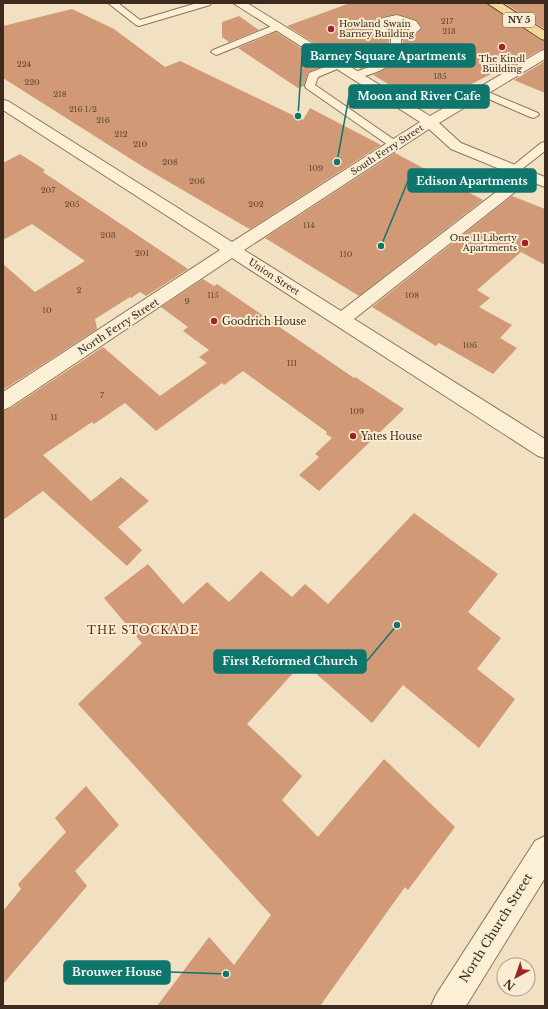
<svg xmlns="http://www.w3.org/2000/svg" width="548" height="1009" viewBox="0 0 548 1009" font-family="'Libre Baskerville',serif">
<rect width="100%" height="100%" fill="#f1e1c2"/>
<g fill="#d19975">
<path d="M350,3h136l54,37 5,1v8l-5,1 -41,24 -4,-2 -68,35 -54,-32 19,-9 9,-7 2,-8v-11l10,-3 9,-9 -6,-8 -19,-6 -14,3 -10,6v5l5,6 11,5v17l-28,13 -3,-2 -3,1 -68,-42z"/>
<path d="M504,3h41v26z"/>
<path d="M72,9l42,20 51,38 15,-6 123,59 7,-12 71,37 -131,84 -4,-2 -101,-59 -142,-90v-52z"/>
<path d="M239,16l20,14 -30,12 -7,-5v-15z"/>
<path d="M390,23h7l12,5 -8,4 -7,-1 -8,-4z"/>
<path d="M276,32l51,33 -19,7 -4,14 -6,2 -60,-40z"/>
<path d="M545,61v32l-31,-13z"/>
<path d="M395,153l88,47 -124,96 -94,-58z"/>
<path d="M20,154l25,16 -2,2 145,97 -42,27 -6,-4 -9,6 -1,-1 -35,22 2,10 -94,61v-126l32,28 50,-31 -53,-37 -29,16v-77z"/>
<path d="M512,196l33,13v56l-24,-13 -44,38 13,8 -11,9 33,18 -12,13 17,10 -24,26 -54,-31 -3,3 -64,-39z"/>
<path d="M203,279l11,7 3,-2 137,94 1,-1 49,32 -85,82 -20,-16 20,-18 -4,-3 17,-16 -6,-4 1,-2 -84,-61 -19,14 -2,-2 -66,48 -31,-28 -31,21 -2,-2 -49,33 48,46 30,-24 28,24 -31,26 24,23 -15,16 -84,-75 -40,29v-109l8,-3 92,-61 57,49 47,-33 -8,-6 10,-7 -26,-19 5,-4 -27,-20z"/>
<path d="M414,513l84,61 -30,38 33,26 -24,31 38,30 -36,49 -76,-63 -31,38 -69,-61 -56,62 55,52 -20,24 36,37 66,-78 71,68 -47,63 -3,-3 -85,119h-163l52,-69 25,28 37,-50 -193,-211 64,-61 -38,-45 44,-34 35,40 24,-22 22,20 32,-31 31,26 13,-13 23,20z"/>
<path d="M86,786l33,39 -44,46 12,15 -84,98v-73l18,-22 -3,-5 48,-52 -11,-14z"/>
</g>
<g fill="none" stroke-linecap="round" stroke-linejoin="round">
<g stroke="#8c7258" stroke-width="2">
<g id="lane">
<path d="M108,3h10l22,17 57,-17h14l-1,2 -71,21 -3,-1z"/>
<path d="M397,15l19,6 5,7 -9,8 -11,3c0,6 2,13 -1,19 -5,8 -40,22 -49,20l-1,-2 1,-2 30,-12 9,-5 1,-19 -12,-5 -5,-6v-3l9,-6zM397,21l12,4 2,3c-8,8 -20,6 -27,-1l5,-5z"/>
<path d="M277,24l5,3 -2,2 -61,25 -3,1 -5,-3 2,-2z"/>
<path d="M338,62l4,1 1,2 -1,2 -24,10 -3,8 84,58 2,2 -2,2h-8l-85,-59 -1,-2 4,-13z"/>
<path d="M481,89l57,24 1,2 -5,3 -4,-1 -53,-23 -1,-2z"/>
<path d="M545,142v9l-27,21h-8l-2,-2 2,-2 31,-25z"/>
</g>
</g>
<g stroke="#8c7258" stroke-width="2">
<g id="street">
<path d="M233,3h14l183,113 111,-65 4,-1v9l-106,64 22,20 84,34v10l-16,-6 -175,138 191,120v19l-7,-2 -306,-198 -222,149 -7,3v-18l217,-142 -217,-140v-10l5,1 224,141 188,-120zM429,129l22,20 66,27 -176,135 -97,-61z"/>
<path d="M545,836v42l-79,128h-35l5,-11 99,-154z"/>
</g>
</g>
<g stroke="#59402c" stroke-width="2">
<path id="primary" d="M487,3h14l44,28v9l-4,-1z"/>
</g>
<use href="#lane" fill="#fbefd6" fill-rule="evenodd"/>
<use href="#street" fill="#fbefd6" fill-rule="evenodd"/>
<use href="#primary" fill="#f6d697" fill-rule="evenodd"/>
</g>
<g fill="#9f2428" stroke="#f8ecd2" stroke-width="1.5">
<circle cx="331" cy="29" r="4"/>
<circle cx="502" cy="47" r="4"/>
<circle cx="525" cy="243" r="4"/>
<circle cx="214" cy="321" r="4"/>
<circle cx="353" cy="436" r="4"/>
</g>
<g text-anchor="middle" stroke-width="4" stroke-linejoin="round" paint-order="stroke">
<g font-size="8" fill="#604633">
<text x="447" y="24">217</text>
<text x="449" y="34">213</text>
<text x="24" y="67">224</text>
<text x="440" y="79">135</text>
<text x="32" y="85">220</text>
<text x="60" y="97">218</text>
<text x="83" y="112">216 1/2</text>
<text x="103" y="123">216</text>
<text x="121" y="137">212</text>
<text x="140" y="147">210</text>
<text x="170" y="165">208</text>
<text x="316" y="171">109</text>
<text x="197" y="184">206</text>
<text x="48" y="193">207</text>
<text x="72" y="207">205</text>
<text x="256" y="207">202</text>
<text x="309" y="228">114</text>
<text x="108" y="238">203</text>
<text x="142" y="256">201</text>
<text x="346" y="257">110</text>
<text x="79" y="293">2</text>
<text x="213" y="298">115</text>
<text x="412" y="298">108</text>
<text x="187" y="304">9</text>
<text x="47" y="313">10</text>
<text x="470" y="348">106</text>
<text x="292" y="366">111</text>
<text x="102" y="398">7</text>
<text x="357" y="414">109</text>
<text x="54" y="420">11</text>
</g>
<rect fill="#f8ecd2" stroke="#746453" stroke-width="1" x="503" y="13" width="32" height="14" rx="3"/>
<g font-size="9" font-weight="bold" fill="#3b2a1d">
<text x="519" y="23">NY 5</text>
</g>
<g font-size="9" fill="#3b2a1d" stroke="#f8ecd2" text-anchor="start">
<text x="339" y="27">Howland Swain<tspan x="339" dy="10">Barney Building</tspan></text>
<text x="502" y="62" text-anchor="middle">The Kindl<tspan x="502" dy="10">Building</tspan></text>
<text x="517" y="241" text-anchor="end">One 11 Liberty<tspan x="517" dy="10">Apartments</tspan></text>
</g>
<g font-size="9" fill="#3b2a1d" stroke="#f8ecd2">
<text transform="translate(387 150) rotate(-33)" y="3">South Ferry Street</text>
<text transform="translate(274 277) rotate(33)" y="3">Union Street</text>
</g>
<g font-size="10" fill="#3b2a1d" stroke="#f8ecd2" text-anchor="start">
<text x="222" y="325">Goodrich House</text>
<text x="361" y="440">Yates House</text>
</g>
<g font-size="10" fill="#3b2a1d" stroke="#f8ecd2">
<text transform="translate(118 326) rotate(-33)" y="4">North Ferry Street</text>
</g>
<g font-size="11" letter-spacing="1" fill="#6a2819" stroke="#f8ecd2">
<text x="143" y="634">THE STOCKADE</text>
</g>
<g font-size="12" fill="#3b2a1d" stroke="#f8ecd2">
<text transform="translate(496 928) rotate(-58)" y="4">North Church Street</text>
</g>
</g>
<path fill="none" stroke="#0f766e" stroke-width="1.5" d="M298 116L302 56M337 162L349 96M381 246L408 181M397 625L366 662M226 974L170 972"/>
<g fill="#0f766e" stroke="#f8ecd2" stroke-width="1.5">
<circle cx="298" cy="116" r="4"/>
<circle cx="337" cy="162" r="4"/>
<circle cx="381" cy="246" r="4"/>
<circle cx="397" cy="625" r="4"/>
<circle cx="226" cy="974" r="4"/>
</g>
<g fill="#0f766e" stroke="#0f766e" stroke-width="1.5">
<rect x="302" y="44" width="173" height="23" rx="4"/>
<rect x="349" y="85" width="140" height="23" rx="4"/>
<rect x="408" y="169" width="128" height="23" rx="4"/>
<rect x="214" y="650" width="152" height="23" rx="4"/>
<rect x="64" y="961" width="106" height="23" rx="4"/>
</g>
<g font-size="11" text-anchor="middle" font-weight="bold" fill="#fff">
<text x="388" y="60">Barney Square Apartments</text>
<text x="419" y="100">Moon and River Cafe</text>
<text x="472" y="185">Edison Apartments</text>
<text x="290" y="665">First Reformed Church</text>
<text x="117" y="976">Brouwer House</text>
</g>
<rect width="548" height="1009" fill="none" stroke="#3b2a1d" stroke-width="8"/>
<g transform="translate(516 977) rotate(220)"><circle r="19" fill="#f8ecd2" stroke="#ac9e8a"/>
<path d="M0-3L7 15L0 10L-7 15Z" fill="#9f2428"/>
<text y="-6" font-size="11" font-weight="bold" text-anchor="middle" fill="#3b2a1d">N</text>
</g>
</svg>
